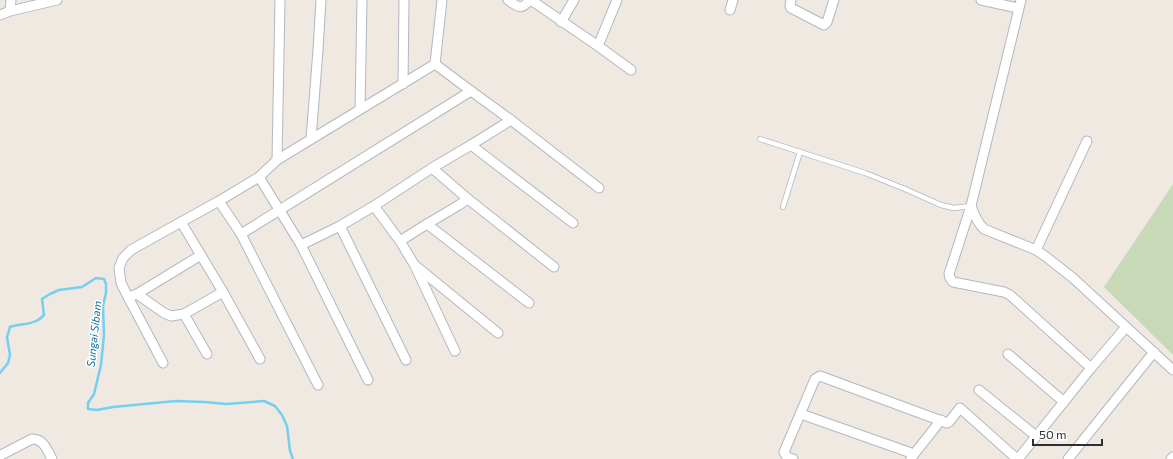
<svg xmlns="http://www.w3.org/2000/svg" width="1173" height="459" viewBox="0 0 1173 459" font-family="Commissioner,sans-serif">
<rect width="100%" height="100%" fill="#efe9e1"/>
<path fill="#c8d9b8" d="M1173,184v171l-69,-68z"/>
<g fill="none" stroke-linecap="round" stroke-linejoin="round">
<path stroke="#75cff0" stroke-width="2.5" d="M0,373l8,-10 2,-8 -3,-18 3,-10c8,-3 18,-2 26,-6 3,-1 6,-4 8,-6l-2,-16 8,-5 9,-4 23,-3 14,-9 8,1 2,5v9l-3,13 1,29 -3,30 -7,29 -6,9v6l9,1 16,-3 63,-6 29,1 21,2 38,-3 11,5 7,9 5,11 3,25 3,8"/>
<g stroke="#b4b7c1" stroke-width="6">
<g id="lane">
<path d="M760,139l105,34 40,16 36,16 13,3 17,-2"/>
<path d="M783,207l17,-55"/>
</g>
</g>
<g stroke="#b4b7c1" stroke-width="11">
<g id="street">
<path d="M508,0c11,7 12,11 22,0"/>
<path d="M531,0l67,46 33,24"/>
<path d="M791,0l-1,6 1,2 33,17 3,-3 7,-22"/>
<path d="M981,0l37,8"/>
<path d="M1021,0l-50,206c3,9 6,16 13,23l52,21 9,6 28,22 100,92"/>
<path d="M730,10l3,-10"/>
<path d="M10,11l1,-11"/>
<path d="M0,15l10,-4 47,-11"/>
<path d="M561,22l13,-22"/>
<path d="M598,46l19,-46"/>
<path d="M435,64l7,-64"/>
<path d="M403,84l1,-84"/>
<path d="M360,109l2,-109"/>
<path d="M311,139l7,-89 3,-50"/>
<path d="M471,145l40,-25"/>
<path d="M277,160l3,-160"/>
<path d="M432,168l36,31"/>
<path d="M259,177l42,68 67,135"/>
<path d="M219,201l40,-24 18,-17 158,-96 36,27 40,29 88,68"/>
<path d="M374,206l26,35 15,25 40,85"/>
<path d="M971,206l-22,68 1,4 3,4 51,10 6,3 81,73 35,-41"/>
<path d="M427,224l32,-19 9,-6 86,68"/>
<path d="M340,226l66,134"/>
<path d="M241,234l230,-143"/>
<path d="M400,241l27,-17 102,79"/>
<path d="M301,245l39,-19 34,-20 58,-38 39,-23 102,78"/>
<path d="M1036,250l51,-109"/>
<path d="M417,267l81,66"/>
<path d="M137,294l64,-39"/>
<path d="M128,297l-7,-14 -2,-15 4,-10 8,-8 50,-28"/>
<path d="M207,354l-23,-40 39,-22"/>
<path d="M1008,354l56,48"/>
<path d="M260,359l-37,-67 -42,-70 38,-21 22,33 77,151"/>
<path d="M163,363l-35,-66 9,-3 27,19 7,3 13,-2"/>
<path d="M979,390l57,46"/>
<path d="M801,414l113,40"/>
<path d="M1,455l31,-16c12,0 15,11 20,20"/>
<path d="M911,458l30,-38"/>
<path d="M793,459l-6,-2 -3,-5 31,-73 5,-3 127,47 2,-1 11,-14 57,51"/>
<path d="M1018,459l73,-91"/>
<path d="M1068,459l86,-107"/>
<path d="M1171,459l2,-2"/>
</g>
</g>
<use href="#lane" stroke="#fff" stroke-width="4.5"/>
<use href="#street" stroke="#fff" stroke-width="9"/>
</g>
<g text-anchor="middle" stroke-width="3" stroke-linejoin="round" paint-order="stroke">
<g font-size="11" font-style="italic" fill="#0d6fa3" stroke="#fff">
<text transform="translate(94 334) rotate(-84)" y="4">Sungai Sibam</text>
</g>
</g>
<path d="M1033 439v6h69v-6" fill="none" stroke="#2e2e2e" stroke-width="2"/>
<text x="1039" y="439" font-size="12" fill="#2e2e2e" stroke="#ffffff" stroke-width="3" paint-order="stroke">50 m</text>
</svg>
